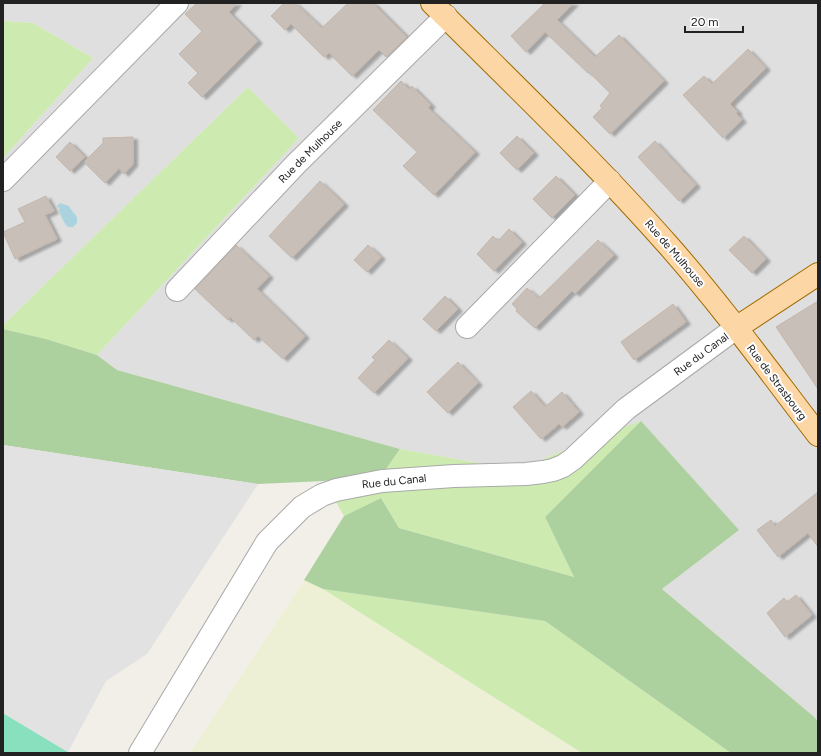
<svg xmlns="http://www.w3.org/2000/svg" width="821" height="756" viewBox="0 0 821 756" font-family="Figtree,sans-serif">
<defs>
<filter id="shadow"><feDropShadow dx="4.5" dy="2.5" stdDeviation="1" flood-color="#0004"/></filter>
</defs>
<rect width="100%" height="100%" fill="#f2efe9"/>
<path fill="#e0dfdf" d="M3,3h815v718l-156,-132 -74,-149 -70,30 -118,-21 -283,-79 -20,-15 202,-217 -51,-51 -245,238v-167l90,-100 -60,-35 -30,-2z"/>
<path fill="#eef0d5" d="M304,580l19,9 258,164h-391z"/>
<g fill="#cdebb0">
<path d="M3,21l30,2 60,35 -90,100z"/>
<path d="M248,87l51,51 -202,217 -51,-16 -43,-10v-4z"/>
<path d="M641,421l-96,96 29,60 -175,-49 -18,-30 -37,18 -20,-35 62,-12 14,-20 118,21 70,-30z"/>
<path d="M323,589l222,32 186,132h-149z"/>
</g>
<g fill="#add19e">
<path d="M3,329l43,10 51,16 20,15 283,79 -14,20 -62,12 -66,3 -255,-39z"/>
<path d="M641,421l98,109 -77,59 151,127 5,5v32h-87l-186,-132 -222,-32 -19,-9 40,-64 37,-18 18,30 175,49 -29,-60z"/>
</g>
<path fill="#88e0be" d="M3,713l65,39 2,1h-67z"/>
<path fill="#e2e2e2" d="M3,445l255,39 -111,170 -41,27 -38,71 -65,-39z"/>
<path fill="#aad3df" d="M60,203l9,3 1,2 7,9v6l-4,4h-5c-4,-3 -9,-15 -9,-19l-2,-2z"/>
<g fill="#c7bfb8" stroke="#c4b6ab" filter="url(#shadow)">
<path d="M197,3h40l-8,9 29,29 -56,56 -14,-14 10,-10 -19,-19 23,-23 -17,-17z"/>
<path d="M284,3h11l27,25 26,-25h25l34,34 -21,20 -7,-7 -27,26 -23,-23 -5,4 -33,-33 -6,6 -14,-14z"/>
<path d="M545,3h29l-17,17 38,37 24,-22 45,46 -54,53 -17,-17 9,-9 -2,-2 10,-13 -21,-21 -1,1 -43,-41 -19,20 -15,-16z"/>
<path d="M748,49l18,19 -36,36 8,8 -2,1 6,7 -19,18 -40,-43 21,-19 8,8z"/>
<path d="M401,81l8,8 3,-3 19,19 -3,3 47,44 -41,43 -31,-29 14,-14 -44,-42z"/>
<path d="M517,136l17,17 -17,17 -17,-17z"/>
<path d="M133,137v27l-9,10 -5,-6 -14,15 -21,-21 19,-19v-5z"/>
<path d="M655,141l41,44 -17,16 -41,-44z"/>
<path d="M70,142l15,15 -15,14 -14,-14z"/>
<path d="M556,176l19,19 -23,23 -19,-19z"/>
<path d="M320,181l24,23 -52,54 -23,-22z"/>
<path d="M46,196l8,15 -9,4 12,24 -42,20 -12,-27 22,-10 -7,-13z"/>
<path d="M509,229l13,13 -28,29 -17,-17 16,-18 5,5z"/>
<path d="M744,236l22,23 -14,14 -23,-23z"/>
<path d="M598,240l16,15 -39,39 -3,-3 -37,37 -19,-17 1,-2 -5,-5 15,-16 12,10z"/>
<path d="M236,245l33,31 -12,13 48,47 -22,23 -25,-23 -4,4 -24,-23 -2,3 -33,-31z"/>
<path d="M368,245l13,12 -14,15 -13,-12z"/>
<path d="M445,296l13,13 -22,22 -13,-12z"/>
<path d="M818,301v88l-42,-62z"/>
<path d="M673,304l13,18 -52,38 -13,-18z"/>
<path d="M389,340l19,18 -34,35 -16,-15 17,-18 -3,-3z"/>
<path d="M458,362l20,21 -30,30 -21,-21z"/>
<path d="M531,391l14,16 17,-15 17,20 -17,15 -3,-3 -18,15 -28,-32z"/>
<path d="M818,492v55l-10,-14 -30,24 -21,-27 14,-10 4,6z"/>
<path d="M796,595l16,20 -27,22 -18,-24 17,-15 3,4z"/>
</g>
<g fill="none" stroke-linecap="round" stroke-linejoin="round">
<g stroke="#a9a9a9" stroke-width="24">
<g id="minor">
<path d="M3,180l174,-177"/>
<path d="M177,290l119,-126 150,-148"/>
<path d="M467,327l143,-146"/>
<path d="M140,753l127,-211 35,-35 20,-12 14,-5 46,-9 72,-5 72,-2 17,-2 10,-2 10,-4 10,-7 53,-50 110,-81"/>
</g>
</g>
<g stroke="#a06b00" stroke-width="24">
<g id="major">
<path d="M432,3c80,80 162,158 236,242 54,61 101,126 150,190"/>
<path d="M736,328l82,-54"/>
</g>
</g>
<use href="#minor" stroke="#fff" stroke-width="22"/>
<use href="#major" stroke="#fcd6a4" stroke-width="22"/>
</g>
<g text-anchor="middle" stroke-width="4" stroke-linejoin="round" paint-order="stroke">
<g font-size="11" fill="#222" stroke="#fff">
<text transform="translate(310 151) rotate(-45)" y="4">Rue de Mulhouse</text>
<text transform="translate(675 253) rotate(49)" y="4">Rue de Mulhouse</text>
<text transform="translate(701 354) rotate(-36)" y="4">Rue du Canal</text>
<text transform="translate(777 382) rotate(53)" y="4">Rue de Strasbourg</text>
<text transform="translate(394 481) rotate(-6)" y="4">Rue du Canal</text>
</g>
</g>
<rect width="821" height="756" fill="none" stroke="#222222" stroke-width="8"/>
<path d="M685 26v6h58v-6" fill="none" stroke="#222222" stroke-width="2"/>
<text x="691" y="26" font-size="12" fill="#222222" stroke="#ffffff" stroke-width="3" paint-order="stroke">20 m</text>
</svg>
